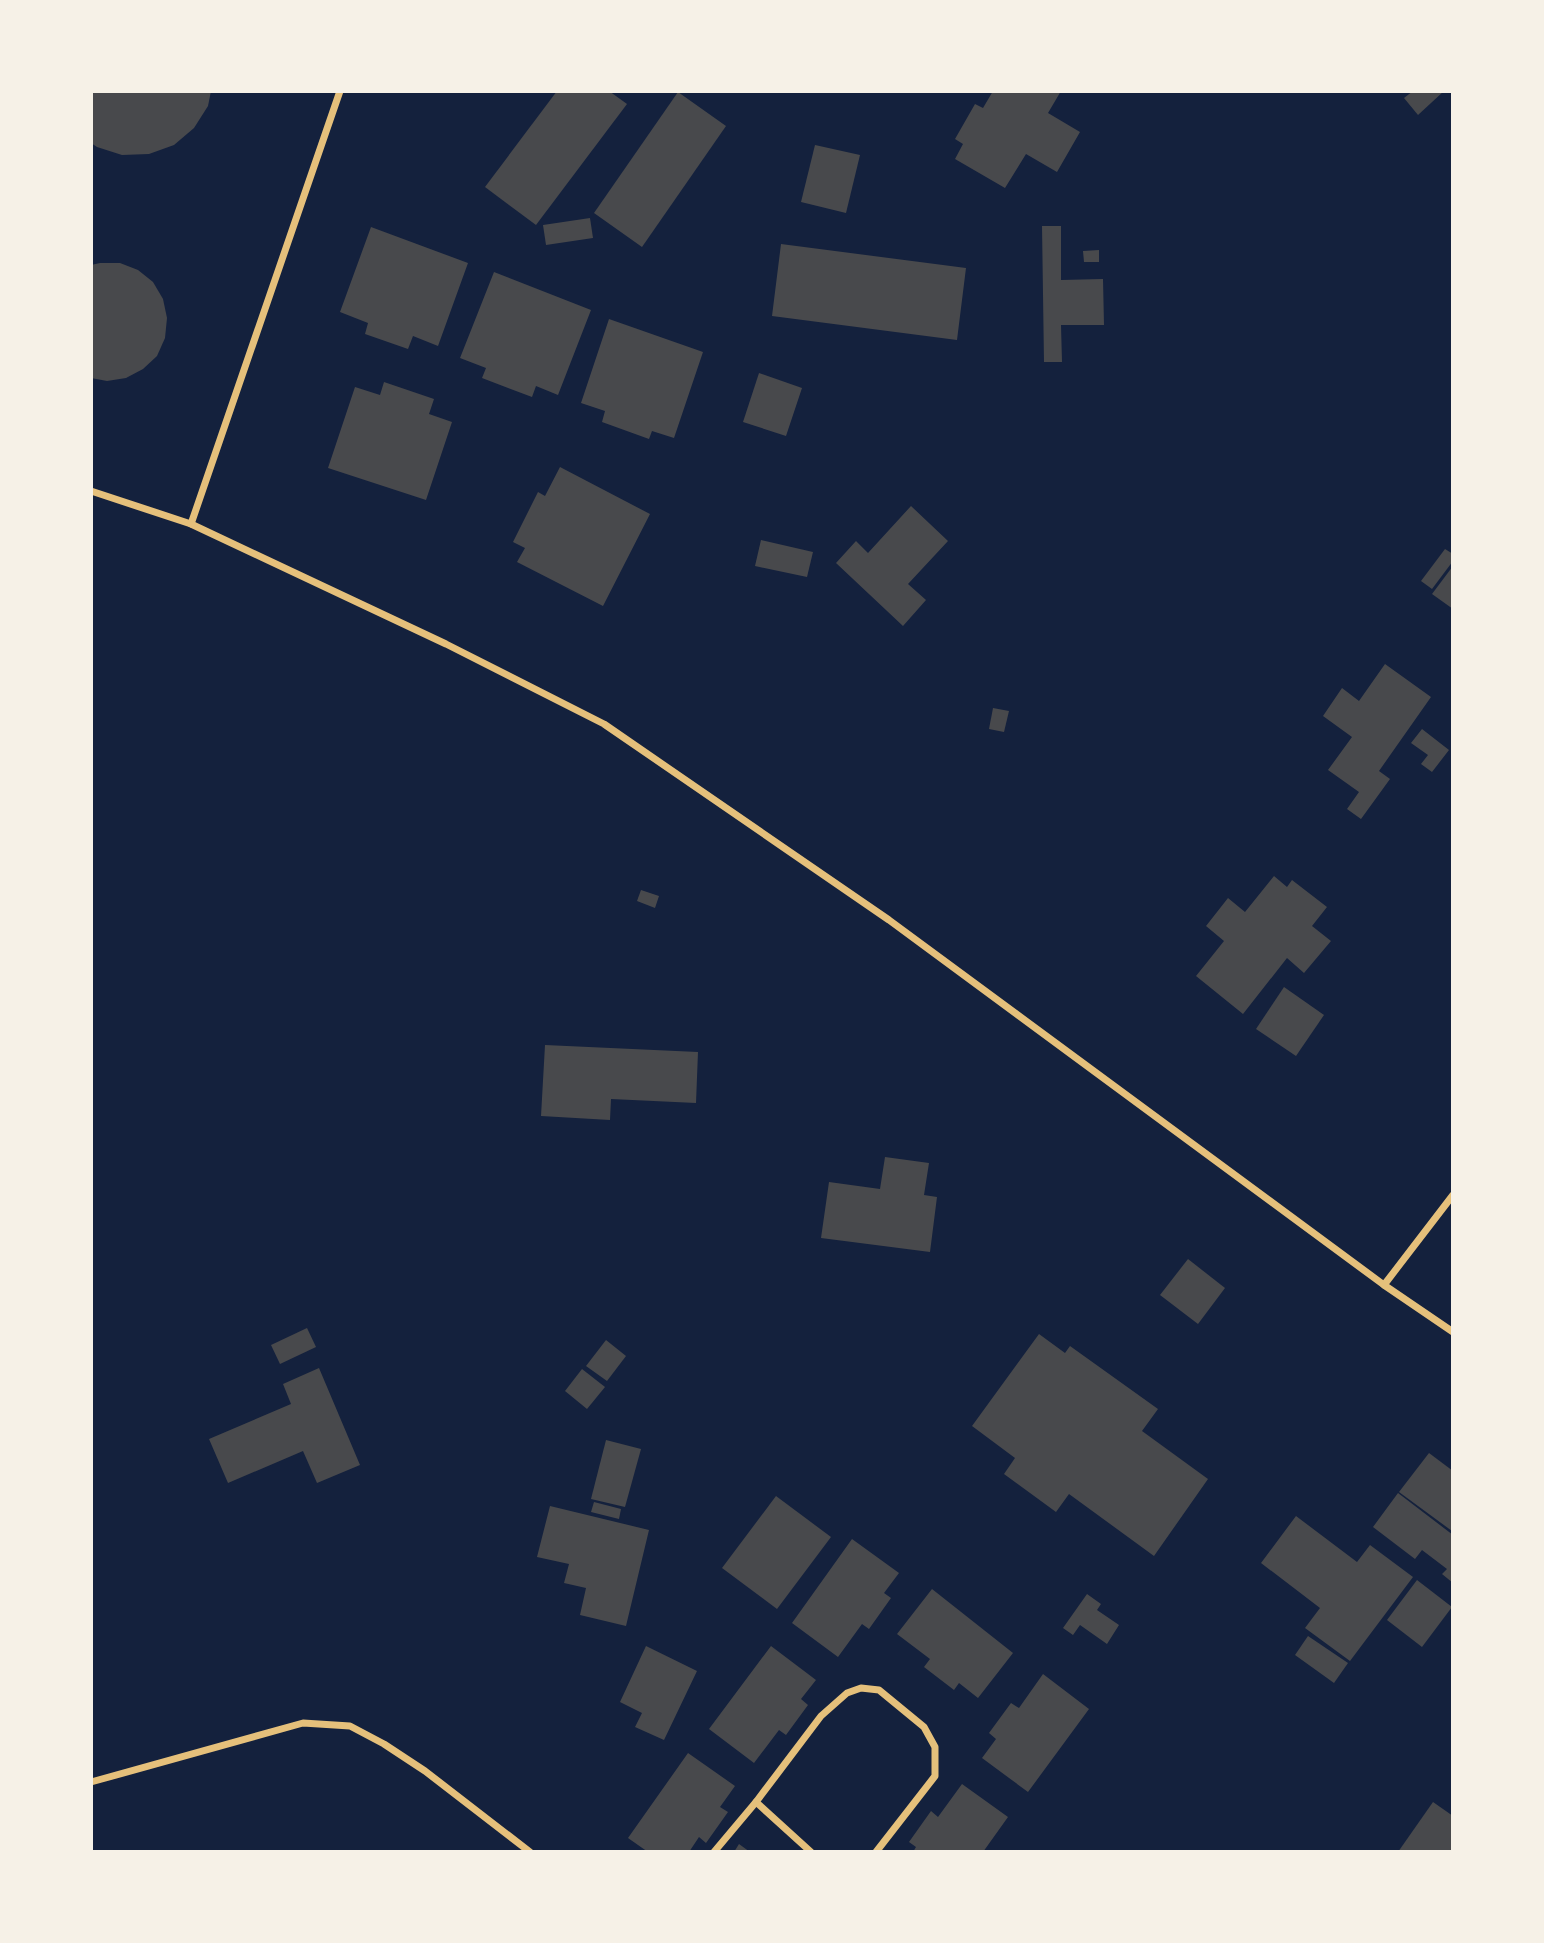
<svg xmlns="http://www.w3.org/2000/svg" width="1544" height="1943" viewBox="0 0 1544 1943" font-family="Barlow,sans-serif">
<rect width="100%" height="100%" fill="#14213d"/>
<g fill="#48494c">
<path d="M91,91h120l-3,15 -14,22 -20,17 -25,9 -27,1 -25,-8 -6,-4z"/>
<path d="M557,91h52l18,13 -91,121 -51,-38z"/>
<path d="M993,91h68l-13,22 32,19 -23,40 -31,-18 -21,34 -50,-29 8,-15 -8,-5 20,-35 8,4z"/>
<path d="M1413,91h31l-26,24 -14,-17z"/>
<path d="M678,92l48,34 -84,121 -48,-34z"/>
<path d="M815,145l45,10 -14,58 -45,-11z"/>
<path d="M590,218l3,20 -47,7 -3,-20z"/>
<path d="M1042,226h19v54l42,-1 1,46h-43l1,37h-18z"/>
<path d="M371,227l97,36 -30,83 -25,-10 -5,13 -43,-15 3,-11 -28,-11z"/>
<path d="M781,244l185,24 -9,72 -185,-24z"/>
<path d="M1099,250v12h-15l-1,-11z"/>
<path d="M100,263h20l18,7 15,12 10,17 4,19 -2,20 -8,18 -14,13 -17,9 -19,3 -16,-3v-113z"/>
<path d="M494,272l97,38 -33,85 -22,-9 -4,11 -50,-19 4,-10 -26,-10z"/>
<path d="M609,319l94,33 -29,86 -22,-7 -3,8 -47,-17 3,-11 -24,-8z"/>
<path d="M759,373l43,15 -16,48 -43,-14z"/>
<path d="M384,382l50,17 -5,15 23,8 -26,78 -98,-32 27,-81 25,8z"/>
<path d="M560,467l90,47 -47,92 -86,-44 8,-14 -12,-6 25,-50 7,4z"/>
<path d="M911,506l37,35 -40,43 18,16 -23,26 -67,-63 20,-22 12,12z"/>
<path d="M761,540l52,12 -6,25 -52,-11z"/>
<path d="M1445,549l8,5v7l-21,28 -11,-8z"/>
<path d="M1453,566v43l-21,-15z"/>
<path d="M1385,664l46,33 -52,74 11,8 -29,40 -14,-10 12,-17 -31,-22 24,-33 -29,-21 19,-28 17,13z"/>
<path d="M993,708l16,3 -5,21 -15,-3z"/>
<path d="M1422,729l27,21 -17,22 -11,-8 7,-9 -17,-12z"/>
<path d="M1274,876l13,11 5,-7 35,27 -15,19 19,15 -27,32 -17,-15 -44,56 -47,-38 28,-35 -18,-15 22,-28 17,14z"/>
<path d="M641,890l18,6 -4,12 -18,-7z"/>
<path d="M1284,987l40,28 -28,41 -40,-27z"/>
<path d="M545,1045l153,7 -2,51 -85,-4 -1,21 -69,-4z"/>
<path d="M885,1157l44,6 -5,32 13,2 -7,55 -109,-14 8,-56 51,7z"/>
<path d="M1188,1259l37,29 -27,36 -38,-29z"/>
<path d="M307,1328l9,19 -36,17 -9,-19z"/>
<path d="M1039,1334l26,19 5,-7 88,63 -16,22 66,48 -54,77 -85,-62 -13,18 -52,-38 11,-16 -43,-32z"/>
<path d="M606,1340l20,16 -19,25 -21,-15z"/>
<path d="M319,1368l41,97 -43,18 -14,-32 -75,32 -19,-44 82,-35 -8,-20z"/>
<path d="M582,1369l23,18 -18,22 -22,-18z"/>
<path d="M606,1440l35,9 -16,58 -34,-8z"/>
<path d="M1429,1453l24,18v58l-1,2 -53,-39z"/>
<path d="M1398,1493l55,42v48l-11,-9 5,-5 -25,-19 -7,9 -42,-32z"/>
<path d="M776,1496l55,41 -54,72 -55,-41z"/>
<path d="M594,1502l27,7 -2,10 -28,-7z"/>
<path d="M550,1506l99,24 -23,96 -46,-11 6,-27 -22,-5 5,-19 -32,-7z"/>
<path d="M1296,1516l61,46 13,-17 43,32 -63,84 -45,-33 15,-20 -59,-45z"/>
<path d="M852,1539l47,34 -15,20 7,5 -22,31 -7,-5 -24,33 -46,-34z"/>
<path d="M1417,1580l35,27 -30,40 -35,-27z"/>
<path d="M932,1589l81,64 -35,45 -19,-15 -5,7 -30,-23 6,-8 -33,-25z"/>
<path d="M1087,1594l14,10 -4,6 22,15 -12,19 -27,-19 -7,10 -10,-7z"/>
<path d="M1308,1636l40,27 -14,20 -39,-28z"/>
<path d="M646,1646l51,25 -33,69 -29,-13 7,-14 -22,-11z"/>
<path d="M771,1646l45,34 -15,19 7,6 -22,30 -7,-5 -25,33 -45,-34z"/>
<path d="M1043,1674l46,35 -61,83 -46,-34 14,-19 -7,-6 22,-30 8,5z"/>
<path d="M688,1753l47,33 -15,21 8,5 -22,31 -7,-6 -10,15h-41l-20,-14z"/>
<path d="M962,1784l46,33 -25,35h-70l3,-5 -7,-5 22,-31 7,6z"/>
<path d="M1433,1802l20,14v36h-55z"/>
<path d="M739,1844l11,8h-16z"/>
</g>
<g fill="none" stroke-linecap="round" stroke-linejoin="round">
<g stroke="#e5c07b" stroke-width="7">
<path d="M91,491l100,33 255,120 158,80 285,196 495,365 69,47"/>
<path d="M191,524l149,-433"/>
<path d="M1384,1285l69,-90"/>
<path d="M91,1782l212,-59 47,3 34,18 41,27 105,81"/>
<path d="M756,1802l55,50"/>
<path d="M714,1852l42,-50 65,-86 26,-23 14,-5 18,2 45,37 11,20v29l-59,76"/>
</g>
</g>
<rect width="1544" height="1943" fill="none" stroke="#f6f1e7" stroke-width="186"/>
</svg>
